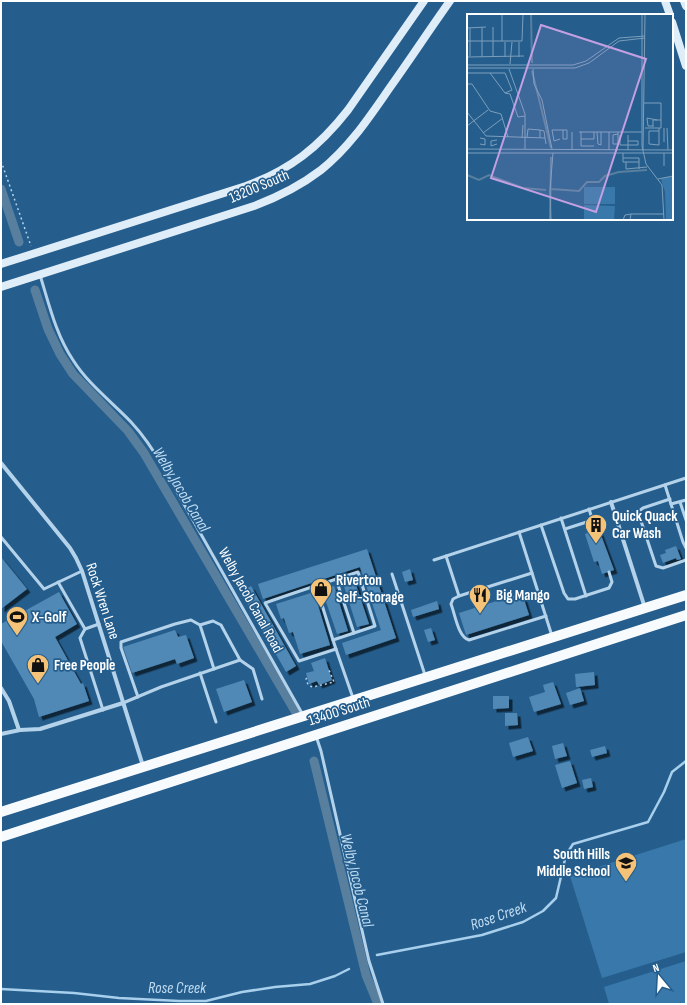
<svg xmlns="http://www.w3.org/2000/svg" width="687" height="1005" viewBox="0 0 687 1005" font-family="'Sofia Sans Condensed',sans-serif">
<defs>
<filter id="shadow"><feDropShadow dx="3.5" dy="3.5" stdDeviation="0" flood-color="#0009"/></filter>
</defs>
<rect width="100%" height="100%" fill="#255e8d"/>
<g fill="#3978aa">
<path d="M686,839v113l-84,26 -32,-102z"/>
<path d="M686,961v43h-77l-5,-17z"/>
</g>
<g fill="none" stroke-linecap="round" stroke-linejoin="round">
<g stroke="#a8cfec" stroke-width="2.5">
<path d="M377,955l105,-20 41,-13 20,-11 13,-13 10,-43 7,-11 75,-22 16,-30 8,-20 14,-11"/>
<path d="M1,989l73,4 45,5 60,3h27l36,-9 33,-5 35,-3 25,-8 14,-7"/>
</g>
<g stroke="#597f9f" stroke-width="9">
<path d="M1,189l18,53"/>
<path d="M35,290l13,39 12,25 13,20 55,57 16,22 151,258"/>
<path d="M314,761l52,214 12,29"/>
</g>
</g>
<g fill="#5189b6" filter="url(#shadow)">
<path d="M598,527l16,43 -12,4 -4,-13 -4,1 -9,-28 5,-2 -1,-2z"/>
<path d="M676,546l5,13 -4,1 -1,-2 -13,5 -3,-8 6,-2 -1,-3z"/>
<path d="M367,549l29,89 -50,17 -4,-12 39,-13 -21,-63 -97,32 -5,-15z"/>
<path d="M1,557l26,32 -26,20z"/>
<path d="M410,569l3,11 -8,2 -3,-10z"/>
<path d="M354,579l15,45 -12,3 -14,-44z"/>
<path d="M251,586l45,80 -10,6 -45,-80z"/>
<path d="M334,586l14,45 -11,3 -15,-44z"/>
<path d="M59,592l18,32 -22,13 26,47 2,-1 6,18 -50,16 -5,-18 -33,-58v-17z"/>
<path d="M314,592l16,53 -30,9 -7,-22 -4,1 -5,-15 -3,1 -5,-15z"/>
<path d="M522,593l7,22 -63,20 -7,-22z"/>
<path d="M437,601l2,8 -26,8 -2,-7z"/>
<path d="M431,628l4,12 -7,2 -4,-12z"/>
<path d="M175,630l3,7 8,-2 8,23 -17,6 -2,-5 -43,14 -9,-26z"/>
<path d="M325,658l7,22 -13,5 -2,-4 -8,3 -3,-11 8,-2 -3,-8z"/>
<path d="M594,672l1,13 -19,2 -1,-13z"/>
<path d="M244,680l8,22 -28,10 -8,-23z"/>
<path d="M553,682l8,22 -27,8 -5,-15 16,-5 -2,-7z"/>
<path d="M580,688l4,13 -14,4 -4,-12z"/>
<path d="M493,696h16v12l-16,1z"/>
<path d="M505,713h12l1,12 -13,1z"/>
<path d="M528,737l5,14 -20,6 -4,-14z"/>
<path d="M563,743l4,13 -12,3 -3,-13z"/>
<path d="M605,746l2,7 -15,4 -2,-7z"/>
<path d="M570,761l7,22 -15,5 -7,-23z"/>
<path d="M591,778l2,9 -9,2 -2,-9z"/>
</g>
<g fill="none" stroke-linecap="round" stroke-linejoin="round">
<g stroke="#b4d3eb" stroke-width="1.5" stroke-dasharray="2 3" stroke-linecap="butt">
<path d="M1,161l30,85"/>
<path d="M307,678l-1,1c1,4 2,7 7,8l21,-5 -5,-12"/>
</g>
<g stroke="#b4d3eb" stroke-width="3">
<path d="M40,275c9,29 16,60 33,85 15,24 39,42 58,62 13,14 23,29 32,45l140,248"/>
<path d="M665,485l18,57 3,6"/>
<path d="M670,499l-27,9 -4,3v4l17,51 7,2 23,-8"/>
<path d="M680,502l6,18"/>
<path d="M671,504l15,-4"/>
<path d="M589,509l6,19"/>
<path d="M561,518l25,78"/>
<path d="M541,525l23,68 4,6h7l34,-11 3,-6 -3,-10"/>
<path d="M565,529l28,-9"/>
<path d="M1,537l43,52 38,-18"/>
<path d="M446,556l13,40 73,-23 -13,-41"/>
<path d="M434,560l252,-82"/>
<path d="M532,573l20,63"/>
<path d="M392,574l33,101"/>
<path d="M58,582l27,47 14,-5"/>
<path d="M316,586l17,54 21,-7"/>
<path d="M459,596l-6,3 -2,5c4,10 7,33 18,36l77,-24"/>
<path d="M85,629l-5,9 23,72"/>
<path d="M333,640l3,9 -37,12 -34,-58c31,-11 62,-21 93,-31l17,54 -21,7 -18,-54"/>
<path d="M336,649l17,49"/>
<path d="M214,669l-14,-44 13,-4 8,4 19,35"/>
<path d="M200,673l16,49"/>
<path d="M138,697l-17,-49v-6l54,-18 16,-4 9,5"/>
<path d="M123,703l38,-16 79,-27 13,9 9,30"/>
<path d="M316,736l5,15 48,210 14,43"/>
</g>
<g stroke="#b4d3eb" stroke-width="4">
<path d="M1,463l69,85 6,10 6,13 61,195"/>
<path d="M611,502l34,106"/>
<path d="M1,688l8,13 10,29"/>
<path d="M1,734l19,-4 20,-1 83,-26"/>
</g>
<g stroke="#dfedf9" stroke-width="8">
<path d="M665,1l5,14"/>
<path d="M684,1l2,5"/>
<path d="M672,22l14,44"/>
<path d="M1,264l245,-78c44,-16 73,-39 102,-76l76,-109"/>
<path d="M1,287l253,-81c24,-9 46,-20 67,-36 29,-23 49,-54 70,-84 20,-28 39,-57 59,-85"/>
</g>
<g stroke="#f8fbfe" stroke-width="10">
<path d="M1,812l685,-217"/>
<path d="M1,837l685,-222"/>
</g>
</g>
<defs>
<g id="building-pin" transform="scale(1.15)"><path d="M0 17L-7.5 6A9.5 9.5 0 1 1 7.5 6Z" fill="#f5c378" stroke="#255e8d"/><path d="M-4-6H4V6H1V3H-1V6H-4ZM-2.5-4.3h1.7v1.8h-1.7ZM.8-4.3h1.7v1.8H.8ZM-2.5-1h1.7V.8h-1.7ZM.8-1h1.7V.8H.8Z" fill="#111"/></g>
<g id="shop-pin" transform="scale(1.15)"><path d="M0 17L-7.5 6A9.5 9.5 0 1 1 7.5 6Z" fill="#f5c378" stroke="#255e8d"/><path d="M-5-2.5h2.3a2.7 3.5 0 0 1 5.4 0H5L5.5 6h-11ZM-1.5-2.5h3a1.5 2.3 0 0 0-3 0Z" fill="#111"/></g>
<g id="restaurant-pin" transform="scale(1.15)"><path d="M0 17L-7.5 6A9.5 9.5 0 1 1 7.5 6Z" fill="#f5c378" stroke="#255e8d"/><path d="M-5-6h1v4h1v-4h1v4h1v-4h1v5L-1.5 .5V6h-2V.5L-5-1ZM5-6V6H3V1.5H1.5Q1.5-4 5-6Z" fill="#111"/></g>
<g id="stadium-pin" transform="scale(1.15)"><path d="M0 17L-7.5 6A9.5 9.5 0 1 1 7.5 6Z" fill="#f5c378" stroke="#255e8d"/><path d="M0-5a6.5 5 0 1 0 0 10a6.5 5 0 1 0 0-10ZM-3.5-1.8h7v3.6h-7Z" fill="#111"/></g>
<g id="school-pin" transform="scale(1.15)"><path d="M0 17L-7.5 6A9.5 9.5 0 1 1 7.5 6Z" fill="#f5c378" stroke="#255e8d"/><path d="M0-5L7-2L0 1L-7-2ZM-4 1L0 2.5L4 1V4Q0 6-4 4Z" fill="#111"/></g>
</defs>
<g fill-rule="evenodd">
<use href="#building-pin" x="596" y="525"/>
<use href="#shop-pin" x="321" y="589"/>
<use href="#restaurant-pin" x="480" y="595"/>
<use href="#stadium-pin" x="17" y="617"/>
<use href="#shop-pin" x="38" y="665"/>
<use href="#school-pin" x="626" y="863"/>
</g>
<g text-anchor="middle" stroke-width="3.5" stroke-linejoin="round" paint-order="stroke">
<g font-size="15" fill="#fff" stroke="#255e8d">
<text transform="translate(259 186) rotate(-23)" y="5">13200 South</text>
<text transform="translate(251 600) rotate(61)" y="5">Welby Jacob Canal Road</text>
<text transform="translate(103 601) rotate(72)" y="5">Rock Wren Lane</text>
<text transform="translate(339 711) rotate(-18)" y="5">13400 South</text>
</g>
<g font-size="15" font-weight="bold" fill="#fff" stroke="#255e8d" text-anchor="start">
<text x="612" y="521">Quick Quack<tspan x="612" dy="17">Car Wash</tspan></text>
<text x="336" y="585">Riverton<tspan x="336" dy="17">Self-Storage</tspan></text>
<text x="496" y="600">Big Mango</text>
<text x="32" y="622">X-Golf</text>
<text x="54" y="670">Free People</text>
<text x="610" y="859" text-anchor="end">South Hills<tspan x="610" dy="17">Middle School</tspan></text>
</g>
<g font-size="16" font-style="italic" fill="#c0dcf2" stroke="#255e8d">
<text transform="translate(182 489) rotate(59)" y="6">Welby Jacob Canal</text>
<text transform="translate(358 880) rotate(76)" y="6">Welby Jacob Canal</text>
<text transform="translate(498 915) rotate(-19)" y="6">Rose Creek</text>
<text x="177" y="993">Rose Creek</text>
</g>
</g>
<g transform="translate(467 14)">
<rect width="206" height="206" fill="#255e8d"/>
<path d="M199,163h7v43h-7l-1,-28 -4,-13zM117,173h31v17h-31zM117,191l31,1 -1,14h-30z" fill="#3978aa"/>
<path fill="none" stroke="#597f9f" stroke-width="2" d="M64,0l1,49M65,57l19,77M0,161l12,5 10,-5 34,13 23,2M84,175l28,2 8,-9h12l6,-6 14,-4 28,-2M83,206l1,-63"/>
<path fill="none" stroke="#7c9ebb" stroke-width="1" d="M35,0v27M175,0v132l4,18 16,21 2,35M15,13v30M26,13v29M0,14l19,-1M3,14v28M0,27h55l1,-27M38,28v15M52,28v15M0,43l57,-1M43,50l2,-22M0,51h106l13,-4 33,-23 26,-2M0,54h108l14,-5 30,-22 26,-3M42,55l16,45v35M66,55l1,15 8,16 10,49M0,59h38l7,17 -7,3 -15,-20M0,70h5l18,27 11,3 7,23M38,79l5,1 8,23 7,-1M177,89h17v25h-16M0,98l19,24 59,2 1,6M0,112l21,-16M186,112h-5l-1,-8 10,2M186,113v-7h8M192,114v17l-10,-1v-13h10M200,114l1,22M112,118h63M114,118v7h13v-7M130,118l1,12 3,1M142,118v18M16,119l20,-15M151,120l-5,1v9h5v-12M153,121v10h18v-4h-10M161,121v15M55,124l1,-13M60,124l1,-9 12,1M73,124v-8l4,1 1,7M93,125l-6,2 -2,-11h15v9h-4v-9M114,125v7h13M197,128v-14M13,130l5,1v-6l-5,-1M30,130l-6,2v-5l6,-1M134,131v-13M0,135l206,1M105,135v-17M176,136l2,-136M0,139h206M156,139v9h16M156,144h16v11M159,148v7l21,-2M197,152v-13M191,165l15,-3M164,200h33M84,206l-1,-30 3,-37M156,206l2,-5 6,-1 -1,6"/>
<path fill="#c4a0e2" fill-opacity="0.15" stroke="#c4a0e2" stroke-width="2" d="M74,11l105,34 -50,153 -105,-34z"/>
<rect width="206" height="206" fill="none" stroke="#fff" stroke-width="2"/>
</g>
<rect width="687" height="1005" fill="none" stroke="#ffffff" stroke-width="4"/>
<g transform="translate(659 977) rotate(342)" stroke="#255e8d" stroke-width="3" paint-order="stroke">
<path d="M0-3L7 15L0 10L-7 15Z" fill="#ffffff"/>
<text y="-6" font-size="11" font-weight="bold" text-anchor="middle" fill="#ffffff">N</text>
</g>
</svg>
